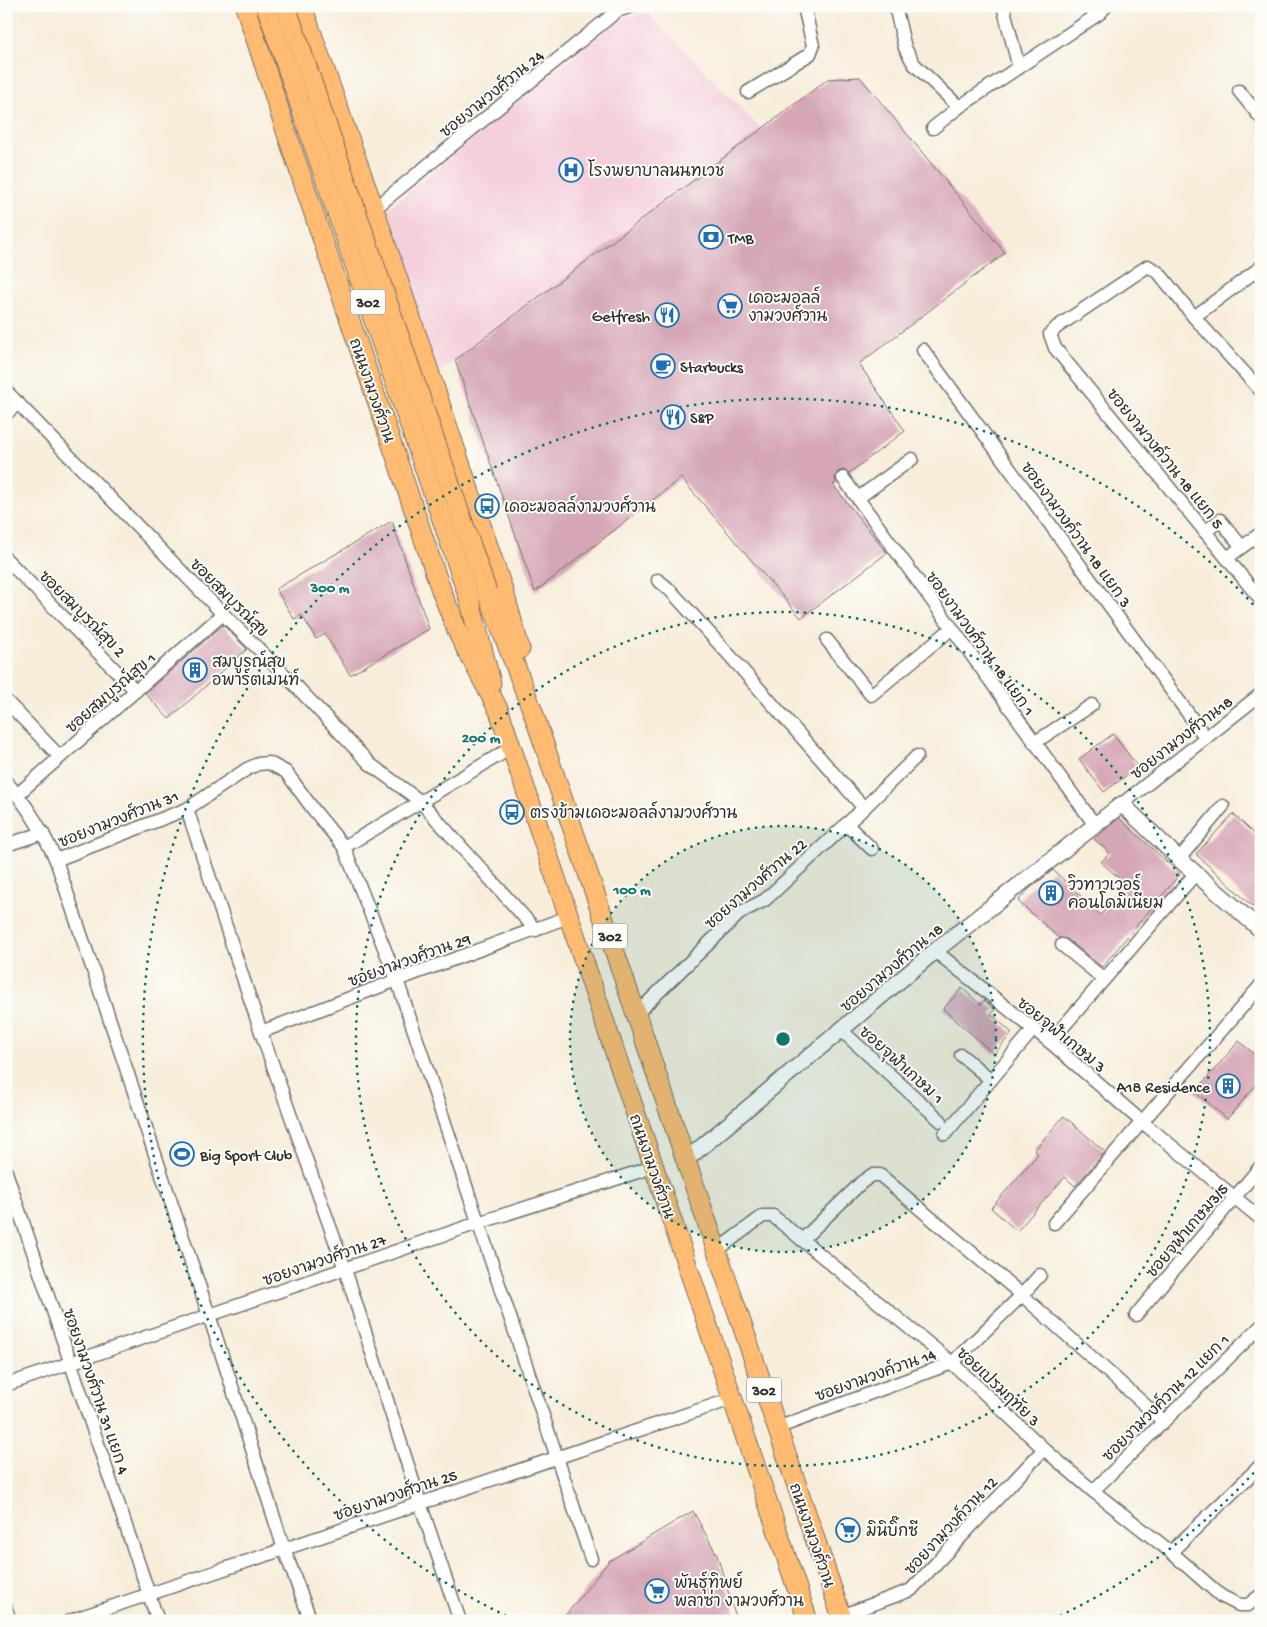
<svg xmlns="http://www.w3.org/2000/svg" width="1267" height="1627" viewBox="0 0 1267 1627" font-family="'Gochi Hand','Playpen Sans Thai',sans-serif">
<rect width="100%" height="100%" fill="#fdfcf7"/>
<filter id="ink" filterUnits="userSpaceOnUse"><feTurbulence type="fractalNoise" baseFrequency=".02" numOctaves="2"/><feDisplacementMap in="SourceGraphic" scale="10" xChannelSelector="R" yChannelSelector="G"/><feConvolveMatrix kernelMatrix="1 2 1 2 8 2 1 2 1" color-interpolation-filters="sRGB"/></filter>
<filter id="wash" filterUnits="userSpaceOnUse"><feTurbulence type="fractalNoise" baseFrequency=".0096" numOctaves="4" result="noise"/><feDisplacementMap in="SourceGraphic" scale="20" xChannelSelector="R" yChannelSelector="G"/><feGaussianBlur stdDeviation="1.12" result="paint"/><feColorMatrix in="noise" values="0 0 0 0 0 0 0 0 0 0 0 0 0 0 0 0 0 1.4 0 .05"/><feComposite in="paint" operator="in"/></filter>
<g filter="url(#wash)">
<rect width="100%" height="100%" fill="#f7edda"/>
<path fill="#f4cfdc" d="M648,13l114,117 -325,243 -52,-162 237,-194z"/>
<g id="blocks">
<g fill="#d5a6b6">
<path d="M860,77l145,176 -146,111 46,67 -56,42 -6,-3 -5,2 -3,6 1,5 -3,2 54,68 -86,65 -120,-140 -146,114 -80,-232 373,-281z"/>
<path d="M392,521l37,108 -79,46 -25,-41 -9,5 -14,-24 -8,4 -18,-30z"/>
<path d="M223,625l24,24 -78,70 -24,-26z"/>
<path d="M1113,734l25,33 -34,25 -25,-33z"/>
<path d="M1233,814l28,26v74l-65,-60z"/>
<path d="M1119,818l61,56 -78,93 -35,-28 -8,-1 -41,-37 10,-11 25,-20 48,45 26,-30 -26,-23 9,-9 -16,-14z"/>
<path d="M962,988l19,17 3,-5 2,2 9,8 -4,4 21,19 -18,21 -51,-45z"/>
<path d="M1239,1041l22,19v19l-34,40 -32,-27z"/>
<path d="M1064,1116l41,36 -30,34 -10,-9 -48,54 -26,-23 47,-54 -4,-4z"/>
<path d="M693,1511l24,44 20,66h-176l48,-60z"/>
</g>
</g>
</g>
<g filter="url(#ink)">
<use href="#blocks" fill-opacity="0" stroke="#726f68" stroke-width="1"/>
<g fill="none" stroke-linecap="round" stroke-linejoin="round">
<g stroke="#726f68" stroke-width="15">
<g id="minor">
<path d="M895,6l10,42 9,16 45,43"/>
<path d="M1003,6l16,62"/>
<path d="M1239,91l22,27"/>
<path d="M748,92l62,-38 3,-8 -9,-40"/>
<path d="M933,128l26,-21 141,-94 6,-7"/>
<path d="M374,209l243,-198 15,-5"/>
<path d="M1194,317l67,-50"/>
<path d="M923,350l283,388"/>
<path d="M6,391l217,223 74,73 73,77 50,37 116,129"/>
<path d="M1261,391l-67,-74 -35,-44 -11,-7 -91,61 -7,7 5,14 206,252"/>
<path d="M6,414l12,-11"/>
<path d="M843,478l252,347"/>
<path d="M858,498l54,-39"/>
<path d="M1205,532l15,-12 22,27"/>
<path d="M1227,558l34,-25"/>
<path d="M6,559l130,132"/>
<path d="M658,580l12,10 61,67 133,151"/>
<path d="M827,640l44,55 80,-66"/>
<path d="M6,701l54,56"/>
<path d="M1034,743l58,-38"/>
<path d="M6,782c22,23 37,50 50,78l153,455 75,234 27,72"/>
<path d="M18,794l205,-180"/>
<path d="M1122,804l139,-110"/>
<path d="M187,809l74,223 84,237 75,234 40,118"/>
<path d="M846,824l26,25"/>
<path d="M6,845l37,-12"/>
<path d="M344,847l167,-99"/>
<path d="M1179,859l44,-53"/>
<path d="M56,860l131,-51 60,-40 11,-5 11,-1 17,9 27,37 31,38 53,133 194,579"/>
<path d="M1062,945l42,34"/>
<path d="M935,951l115,91 91,79 120,98"/>
<path d="M637,1013l104,-101 24,-12 99,-92 53,-52"/>
<path d="M842,1031l99,90"/>
<path d="M261,1032l136,-52 171,-63"/>
<path d="M1050,1042l146,-169"/>
<path d="M961,1055l30,25"/>
<path d="M945,1134l88,-104"/>
<path d="M6,1172l152,449"/>
<path d="M1054,1223l207,-238"/>
<path d="M802,1240l60,-58 10,-7h8l142,120 141,126"/>
<path d="M716,1251l47,-35h10l179,147 92,86 49,42 78,61 50,44 18,9h9l13,-10"/>
<path d="M1136,1315l125,-149"/>
<path d="M6,1385l472,-162 175,-56"/>
<path d="M777,1428l175,-65 70,-68 18,-20"/>
<path d="M1093,1491l168,-165"/>
<path d="M1171,1552l90,-87"/>
<path d="M6,1609l4,12"/>
<path d="M841,1616l70,-26 133,-141"/>
<path d="M69,1621l663,-222"/>
</g>
</g>
<g stroke="#726f68" stroke-width="18">
<path id="tertiary" d="M686,1160l249,-209 187,-147 57,55 82,71"/>
</g>
<g stroke="#726f68" stroke-width="21">
<g id="primary">
<path d="M245,6l44,134 152,450 18,45 40,76 309,910"/>
<path d="M302,6l72,203 131,387 15,53"/>
<path d="M487,592l46,120 310,909"/>
<path d="M469,598l22,85"/>
</g>
</g>
<use href="#minor" stroke="#fff" stroke-width="12"/>
<use href="#tertiary" stroke="#fff" stroke-width="15"/>
<use href="#primary" stroke="#ffbb71" stroke-width="19"/>
<g stroke="#726f68" stroke-width="21" stroke-linecap="butt">
<g id="primary-bridge">
<path d="M266,6l203,592"/>
<path d="M286,6l201,586"/>
</g>
</g>
<use href="#primary-bridge" stroke="#ffbb71" stroke-width="19"/>
</g>
</g>
<circle cx="783" cy="1039" r="213" fill="#0f766e" fill-opacity=".12"/>
<g fill="none" stroke="#0f766e" stroke-width="2.5" stroke-dasharray="2.5 5">
<circle cx="783" cy="1039" r="213"/>
<circle cx="783" cy="1039" r="427"/>
<path d="M1259 1467A640 640 0 0 1 1053 1619M513 1619A640 640 0 1 1 1259 611"/>
</g>
<defs>
<g id="hospital-ring" transform="scale(1.25)"><circle r="9.5" fill="#fdfcf7" stroke="#1f6fb2" stroke-width="1.5"/><path d="M-5-5h3v3.5h4V-5h3V5h-3V1.5h-4V5h-3Z" fill="#1f6fb2"/></g>
<g id="bank-ring" transform="scale(1.25)"><circle r="9.5" fill="#fdfcf7" stroke="#1f6fb2" stroke-width="1.5"/><path d="M-6-4H6V4H-6ZM0-2.3a2.3 2.3 0 1 0 0 4.6a2.3 2.3 0 1 0 0-4.6Z" fill="#1f6fb2"/></g>
<g id="supermarket-ring" transform="scale(1.25)"><circle r="9.5" fill="#fdfcf7" stroke="#1f6fb2" stroke-width="1.5"/><path d="M-6-5.5h2.5l.6 2H6L4.5 2H-2.5L-4.4-4H-6ZM-1.5 3.2a1.3 1.3 0 1 0 .1 0ZM3 3.2a1.3 1.3 0 1 0 .1 0Z" fill="#1f6fb2"/></g>
<g id="restaurant-ring" transform="scale(1.25)"><circle r="9.5" fill="#fdfcf7" stroke="#1f6fb2" stroke-width="1.5"/><path d="M-5-6h1v4h1v-4h1v4h1v-4h1v5L-1.5 .5V6h-2V.5L-5-1ZM5-6V6H3V1.5H1.5Q1.5-4 5-6Z" fill="#1f6fb2"/></g>
<g id="cafe-ring" transform="scale(1.25)"><circle r="9.5" fill="#fdfcf7" stroke="#1f6fb2" stroke-width="1.5"/><path d="M-5.5-4.5H6V0H3Q3 3.5 0 3.5H-2.5Q-5.5 3.5-5.5 0ZM3-3.2v2h1.7v-2ZM-6 4.5H4V6H-6Z" fill="#1f6fb2"/></g>
<g id="bus-ring" transform="scale(1.25)"><circle r="9.5" fill="#fdfcf7" stroke="#1f6fb2" stroke-width="1.5"/><path d="M-5-6H5V4H4V6H2V4H-2V6H-4V4H-5ZM-3.5-4V0h7V-4ZM-3.5 1.2v1.5H-2V1.2ZM2 1.2v1.5H3.5V1.2Z" fill="#1f6fb2"/></g>
<g id="building-ring" transform="scale(1.25)"><circle r="9.5" fill="#fdfcf7" stroke="#1f6fb2" stroke-width="1.5"/><path d="M-4-6H4V6H1V3H-1V6H-4ZM-2.5-4.3h1.7v1.8h-1.7ZM.8-4.3h1.7v1.8H.8ZM-2.5-1h1.7V.8h-1.7ZM.8-1h1.7V.8H.8Z" fill="#1f6fb2"/></g>
<g id="stadium-ring" transform="scale(1.25)"><circle r="9.5" fill="#fdfcf7" stroke="#1f6fb2" stroke-width="1.5"/><path d="M0-5a6.5 5 0 1 0 0 10a6.5 5 0 1 0 0-10ZM-3.5-1.8h7v3.6h-7Z" fill="#1f6fb2"/></g>
</defs>
<g fill-rule="evenodd">
<use href="#hospital-ring" x="571" y="170"/>
<use href="#bank-ring" x="711" y="237"/>
<use href="#supermarket-ring" x="730" y="306"/>
<use href="#restaurant-ring" x="667" y="315"/>
<use href="#cafe-ring" x="663" y="366"/>
<use href="#restaurant-ring" x="673" y="417"/>
<use href="#bus-ring" x="487" y="506"/>
<use href="#building-ring" x="195" y="670"/>
<use href="#bus-ring" x="512" y="812"/>
<use href="#building-ring" x="1051" y="893"/>
<use href="#building-ring" x="1228" y="1086"/>
<use href="#stadium-ring" x="182" y="1154"/>
<use href="#supermarket-ring" x="848" y="1530"/>
<use href="#supermarket-ring" x="657" y="1591"/>
</g>
<g text-anchor="middle" stroke-width="4" stroke-linejoin="round" paint-order="stroke">
<g fill="#fdfcf7" stroke="#6a6a68" stroke-width="1">
<rect x="350.5" y="289.5" width="35" height="25" rx="4"/>
<rect x="592.5" y="923.5" width="35" height="25" rx="4"/>
<rect x="746.5" y="1377.5" width="35" height="25" rx="4"/>
</g>
<g font-size="15" font-weight="bold" fill="#2b2b2b">
<text x="368" y="307">302</text>
<text x="610" y="941">302</text>
<text x="764" y="1395">302</text>
</g>
<g font-size="16" fill="#2b2b2b" stroke="#fdfcf7">
<text transform="translate(491 93) rotate(-39)" y="6">ซอยงามวงศ์วาน 24</text>
<text transform="translate(373 390) rotate(71)" y="6">ถนนงามวงศ์วาน</text>
<text transform="translate(1166 458) rotate(51)" y="6">ซอยงามวงค์วาน 18 แยก 5</text>
<text transform="translate(1077 534) rotate(54)" y="6">ซอยงามวงค์วาน 18 แยก 3</text>
<text transform="translate(230 597) rotate(45)" y="6">ซอยสมบูรณ์สุข</text>
<text transform="translate(83 613) rotate(45)" y="6">ซอยสมบูรณ์สุข 2</text>
<text transform="translate(981 643) rotate(54)" y="6">ซอยงามวงศ์วาน 18 แยก 1</text>
<text transform="translate(110 692) rotate(-41)" y="6">ซอยสมบูรณ์สุข 1</text>
<text transform="translate(1181 737) rotate(-38)" y="6">ซอยงามวงศ์วาน18</text>
<text transform="translate(118 818) rotate(-22)" y="6">ซอยงามวงศ์วาน 31</text>
<text transform="translate(755 883) rotate(-41)" y="6">ซอยงามวงศ์วาน 22</text>
<text transform="translate(409 959) rotate(-20)" y="6">ซอยงามวงศ์วาน 29</text>
<text transform="translate(891 967) rotate(-40)" y="6">ซอยงามวงศ์วาน 18</text>
<text transform="translate(1062 1034) rotate(39)" y="6">ซอยจุฬาเกษม 3</text>
<text transform="translate(902 1064) rotate(42)" y="6">ซอยจุฬาเกษม 1</text>
<text transform="translate(653 1166) rotate(71)" y="6">ถนนงามวงศ์วาน</text>
<text transform="translate(1186 1230) rotate(-50)" y="6">ซอยจุฬาเกษม3/5</text>
<text transform="translate(324 1259) rotate(-19)" y="6">ซอยงามวงศ์วาน 27</text>
<text transform="translate(875 1374) rotate(-20)" y="6">ซอยงามวงค์วาน 14</text>
<text transform="translate(999 1386) rotate(43)" y="6">ซอยเปรมฤทัย 3</text>
<text transform="translate(97 1391) rotate(71)" y="6">ซอยงามวงศ์วาน 31 แยก 4</text>
<text transform="translate(1165 1397) rotate(-45)" y="6">ซอยงามวงค์วาน 12 แยก 1</text>
<text transform="translate(395 1494) rotate(-19)" y="6">ซอยงามวงศ์วาน 25</text>
<text transform="translate(950 1525) rotate(-47)" y="6">ซอยงามวงค์วาน 12</text>
<text transform="translate(813 1535) rotate(71)" y="6">ถนนงามวงศ์วาน</text>
</g>
<g font-size="16" fill="#2b2b2b" stroke="#fdfcf7" text-anchor="start">
<text x="588" y="176">โรงพยาบาลนนทเวช</text>
<text x="728" y="243">TMB</text>
<text x="748" y="303">เดอะมอลล์<tspan x="748" dy="18">งามวงศ์วาน</tspan></text>
<text x="650" y="321" text-anchor="end">Getfresh</text>
<text x="680" y="372">Starbucks</text>
<text x="690" y="423">S&amp;P</text>
<text x="504" y="512">เดอะมอลล์งามวงศ์วาน</text>
<text x="212" y="667">สมบูรณ์สุข<tspan x="212" dy="18">อพาร์ตเมนท์</tspan></text>
<text x="530" y="818">ตรงข้ามเดอะมอลล์งามวงศ์วาน</text>
<text x="1068" y="890">วิวทาวเวอร์<tspan x="1068" dy="18">คอนโดมิเนียม</tspan></text>
<text x="1210" y="1092" text-anchor="end">A18 Residence</text>
<text x="200" y="1160">Big Sport Club</text>
<text x="866" y="1536">มินิบิ๊กซี</text>
<text x="674" y="1588">พันธุ์ทิพย์<tspan x="674" dy="18">พลาซ่า งามวงศ์วาน</tspan></text>
</g>
</g>
<circle cx="783" cy="1039" r="8" fill="#0f766e" stroke="#fdfcf7" stroke-width="2.5"/>
<g font-size="15" text-anchor="middle" font-weight="bold" fill="#0f766e" stroke="#fdfcf7" stroke-width="4" stroke-linejoin="round" paint-order="stroke">
<text x="330" y="592">300 m</text>
<text x="481" y="742">200 m</text>
<text x="632" y="894">100 m</text>
</g>
<rect width="1267" height="1627" fill="none" stroke="#fdfcf7" stroke-width="25"/>
</svg>
